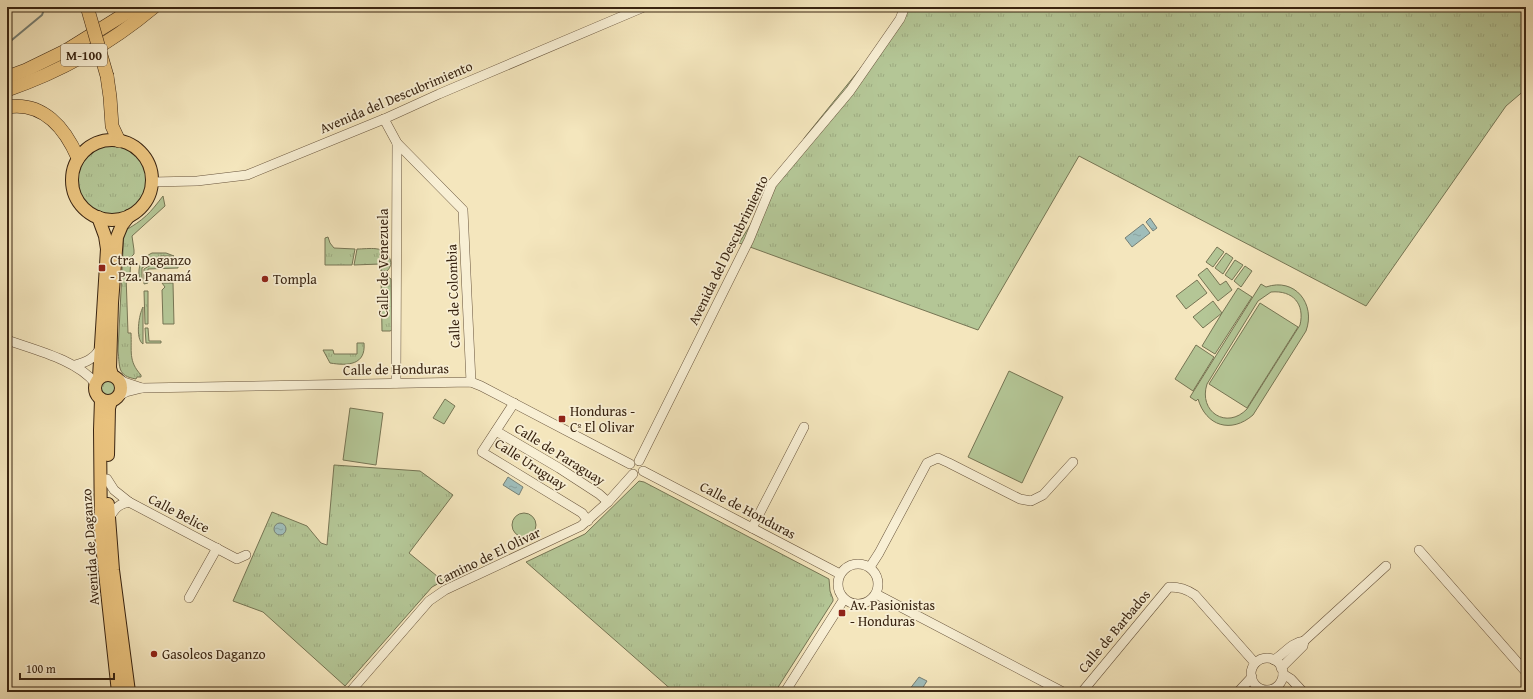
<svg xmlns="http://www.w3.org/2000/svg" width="1533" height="699" viewBox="0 0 1533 699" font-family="'Gentium Book Plus',serif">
<defs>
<pattern id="grass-tufts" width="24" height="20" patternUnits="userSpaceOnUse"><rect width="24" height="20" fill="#b4c696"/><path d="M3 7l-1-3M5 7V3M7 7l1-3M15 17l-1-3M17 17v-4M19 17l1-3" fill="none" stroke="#9caa80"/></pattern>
<pattern id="water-ripples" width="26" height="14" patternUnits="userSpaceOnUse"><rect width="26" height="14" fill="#9fbdba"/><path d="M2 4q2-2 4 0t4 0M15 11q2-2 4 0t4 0" fill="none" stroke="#8aa29f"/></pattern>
</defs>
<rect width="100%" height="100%" fill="#f4e6bd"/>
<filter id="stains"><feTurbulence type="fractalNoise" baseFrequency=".005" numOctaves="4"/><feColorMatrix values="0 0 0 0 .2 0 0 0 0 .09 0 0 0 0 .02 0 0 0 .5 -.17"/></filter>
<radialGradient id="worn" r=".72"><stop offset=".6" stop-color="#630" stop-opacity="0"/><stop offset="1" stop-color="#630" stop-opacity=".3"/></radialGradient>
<g fill="url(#grass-tufts)" stroke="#767554">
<path d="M910,7h616v82l-20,17 -140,200 -287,-150 -101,174 -239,-87 66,-106z"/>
<circle cx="113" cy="180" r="35"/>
<path d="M163,196l2,10 -33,30 2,14v4l-3,3 -1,17 -4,1 2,58h3c1,18 -3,28 10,42v2h-4l-1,2c-19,-3 -16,-12 -18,-28l6,-120c20,-11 26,-18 39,-35z"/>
<path d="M328,237l2,6 4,5 21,1 -3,16h-27v-27z"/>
<path d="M357,249c12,0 28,-4 33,10 2,5 0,9 -3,12h-6l-1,-7 -26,1z"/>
<path d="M152,253h14l8,3h-13l-19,12v13h-2c-3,-13 0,-22 12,-28z"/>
<path d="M162,258h16v10l-30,1v14l-4,1v-15z"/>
<path d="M381,276h6l4,3 1,51 -2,1h-8z"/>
<path d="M144,291h4v33h-3z"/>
<path d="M143,307v37c-8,-5 -4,-30 0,-37z"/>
<path d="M145,328h3l1,13h12v2h-15z"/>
<path d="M357,343h7c2,22 -16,23 -34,20l-7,-13h10l1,4h23z"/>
<circle cx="108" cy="388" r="8"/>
<path d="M334,465l86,6 33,24 -44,58 34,28 -11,6 -87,99 -82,-74 -30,-11 39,-89 35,14 14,17 6,2z"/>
<path d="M639,481l5,1 185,97 1,12 3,8v2l-58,91h-101l-148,-130 59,-28z"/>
</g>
<g fill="#b4c696" stroke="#767554" fill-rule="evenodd">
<path d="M1217,247l7,5 -11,15 -7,-5z"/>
<path d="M1226,253l7,5 -10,16 -8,-6z"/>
<path d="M1235,260l8,5 -11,15 -7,-5z"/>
<path d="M1245,266l7,5 -11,16 -7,-6z"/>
<path d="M1207,268l13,17 6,-4 6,9 -14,11 -20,-26z"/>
<path d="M1197,280l10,13 -21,16 -10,-13z"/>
<path d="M162,283h11l1,41h-11l-1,-34 3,-3z"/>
<path d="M1261,284l5,3c29,-10 50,17 40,44l-53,84c-22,19 -47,11 -55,-16l-2,2 -6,-4zM1271,292c22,-2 34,12 29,33l-53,84c-20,21 -49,3 -40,-25l51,-83z"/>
<path d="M1238,288l14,9 -37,57 -13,-8 20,-33 -19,15 -10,-11 20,-16 9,12z"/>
<path d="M1260,303l38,24 -51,81 -38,-24z"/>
<path d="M1196,345l18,12 -21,34 -18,-12z"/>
<path d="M1009,371l54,26 -41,86 -54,-26z"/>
<path d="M445,399l10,7 -11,18 -11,-6z"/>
<path d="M350,408l33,5 -7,52 -33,-5z"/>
<circle cx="524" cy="525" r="12"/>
</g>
<g fill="url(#water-ripples)" stroke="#768076">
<path d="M1150,218l7,10 -4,3 -7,-9z"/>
<path d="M1143,224l7,9 -18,14 -7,-9z"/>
<path d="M508,477l15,10 -4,8 -16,-10z"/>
<circle cx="280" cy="529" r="6"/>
<path d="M919,677l8,4 -7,11h-6l-5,-2z"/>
</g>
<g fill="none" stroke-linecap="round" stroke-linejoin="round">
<path stroke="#768076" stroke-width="2" d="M7,44l35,-29 3,-8"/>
<g stroke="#68543c" stroke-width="10">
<g id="minor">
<path d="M384,119l13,24 66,67 8,172"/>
<path d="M152,182l45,-1 50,-6 137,-56 55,-25 205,-87"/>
<path d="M7,340c28,10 70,20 88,43"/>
<path d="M75,365c12,-3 18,-6 25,-16"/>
<path d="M118,378l6,4 18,6"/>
<path d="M396,383l1,-240"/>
<path d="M117,397l9,-5 16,-4 329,-6 10,4 149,78"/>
<path d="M514,403l-32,49 100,61 6,8"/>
<path d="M496,431l63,37 40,26 9,8"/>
<path d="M639,461l110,-221 23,-56 78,-93 50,-72 4,-10 -1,-2"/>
<path d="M643,471l197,103"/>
<path d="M107,479l7,11 15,12c-11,2 -14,7 -20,16"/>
<path d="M129,502l108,57 9,-4"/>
<path d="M752,528l52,-101"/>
<path d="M1419,550l107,122"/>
<circle cx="858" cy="584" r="20"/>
<path d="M870,567l9,-14 48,-90 11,-5 11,5 71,36 11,2 12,-6 30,-33"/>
<path d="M876,594l187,98"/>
<path d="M189,598l28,-50"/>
<circle cx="1267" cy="674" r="16"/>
<path d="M1274,660c10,-6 18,-18 30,-19l82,-75"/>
<path d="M1281,668l22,-22 1,-5"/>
<path d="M1283,674l8,5 12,13"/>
<path d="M350,692l79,-91 16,-11 136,-64 27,-24 25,-28"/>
<path d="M785,692l59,-93"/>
<path d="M1082,692l87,-105c11,0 17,2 26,8l60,68"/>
<path d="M1238,692l14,-15"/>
</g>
</g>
<g stroke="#392411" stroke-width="14">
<g id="major">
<circle cx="112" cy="180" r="40"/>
<path d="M98,217l7,19 2,13 -8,128"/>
<circle cx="108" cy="388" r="13"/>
<path d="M112,375l-2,-7 2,-65 5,-66 5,-12 7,-9"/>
<path d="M101,399l-1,31 1,106 17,156"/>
<path d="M108,455l1,-47 2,-7"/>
<path d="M108,504l5,66 16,122"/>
</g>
</g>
<g stroke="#392411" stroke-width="14">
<g id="highway">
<path d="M107,76l3,21 2,29 7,15"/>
<path d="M7,77l19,-7 41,-20 69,-43"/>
<path d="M7,90c53,-18 104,-47 147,-83"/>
<path d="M7,107c36,-6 58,21 71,51"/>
</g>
</g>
<use href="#minor" stroke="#f8efd4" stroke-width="9"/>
<use href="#major" stroke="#eac37e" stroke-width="12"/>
<use href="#highway" stroke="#eac37e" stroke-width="13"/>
<g stroke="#392411" stroke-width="14" stroke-linecap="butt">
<path id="highway-bridge" d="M88,10l19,66"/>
</g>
<use href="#highway-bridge" stroke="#eac37e" stroke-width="13"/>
</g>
<g fill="#8f2418" stroke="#f8efd4" stroke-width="1.5">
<rect x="98" y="264" width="8" height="8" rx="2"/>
<circle cx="265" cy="279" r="4"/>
<rect x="558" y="415" width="8" height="8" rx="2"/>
<rect x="838" y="609" width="8" height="8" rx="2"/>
<circle cx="154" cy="654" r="4"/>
</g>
<g text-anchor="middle" stroke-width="3.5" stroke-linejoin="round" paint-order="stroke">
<rect fill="#f8efd4" stroke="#72614c" stroke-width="1" x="61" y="44" width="46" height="22" rx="3"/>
<g font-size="13" font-weight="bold" fill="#392411">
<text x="84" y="60">M-100</text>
</g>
<g font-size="14" fill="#392411" stroke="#f8efd4">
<text transform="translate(396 97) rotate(-23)" y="5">Avenida del Descubrimiento</text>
<text transform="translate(728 250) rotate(-64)" y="5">Avenida del Descubrimiento</text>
<text transform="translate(383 263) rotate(-90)" y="5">Calle de Venezuela</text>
<text transform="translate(453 296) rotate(-92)" y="5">Calle de Colombia</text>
<text transform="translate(396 369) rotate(-1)" y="5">Calle de Honduras</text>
<text transform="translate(560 454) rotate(32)" y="5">Calle de Paraguay</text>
<text transform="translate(531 464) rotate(33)" y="5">Calle Uruguay</text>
<text transform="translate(748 510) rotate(28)" y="5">Calle de Honduras</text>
<text transform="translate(179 513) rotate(28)" y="5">Calle Belice</text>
<text transform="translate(90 547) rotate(-94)" y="5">Avenida de Daganzo</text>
<text transform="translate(488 556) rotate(-26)" y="5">Camino de El Olivar</text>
<text transform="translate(1114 631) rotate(-50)" y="5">Calle de Barbados</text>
</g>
<g font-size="14" fill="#392411" stroke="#f8efd4" text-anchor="start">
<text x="110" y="265">Ctra. Daganzo<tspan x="110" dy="16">- Pza. Panamá</tspan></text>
<text x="273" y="284">Tompla</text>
<text x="570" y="416">Honduras -<tspan x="570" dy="16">Cº El Olivar</tspan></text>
<text x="850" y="610">Av. Pasionistas<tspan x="850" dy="16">- Honduras</tspan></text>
<text x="162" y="659">Gasoleos Daganzo</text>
</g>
</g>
<rect width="1533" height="699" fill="none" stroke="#f4e6bd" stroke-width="24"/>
<rect x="8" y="8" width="1517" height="683" fill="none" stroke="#392411" stroke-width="2"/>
<rect x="12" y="12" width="1509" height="675" fill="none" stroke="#392411"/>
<path d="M20 673v6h94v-6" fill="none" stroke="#392411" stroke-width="2"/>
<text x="26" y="673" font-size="12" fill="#392411" stroke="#f8efd4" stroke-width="3" paint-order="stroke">100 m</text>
<rect width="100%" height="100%" filter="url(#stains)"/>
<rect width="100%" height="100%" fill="url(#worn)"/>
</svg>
